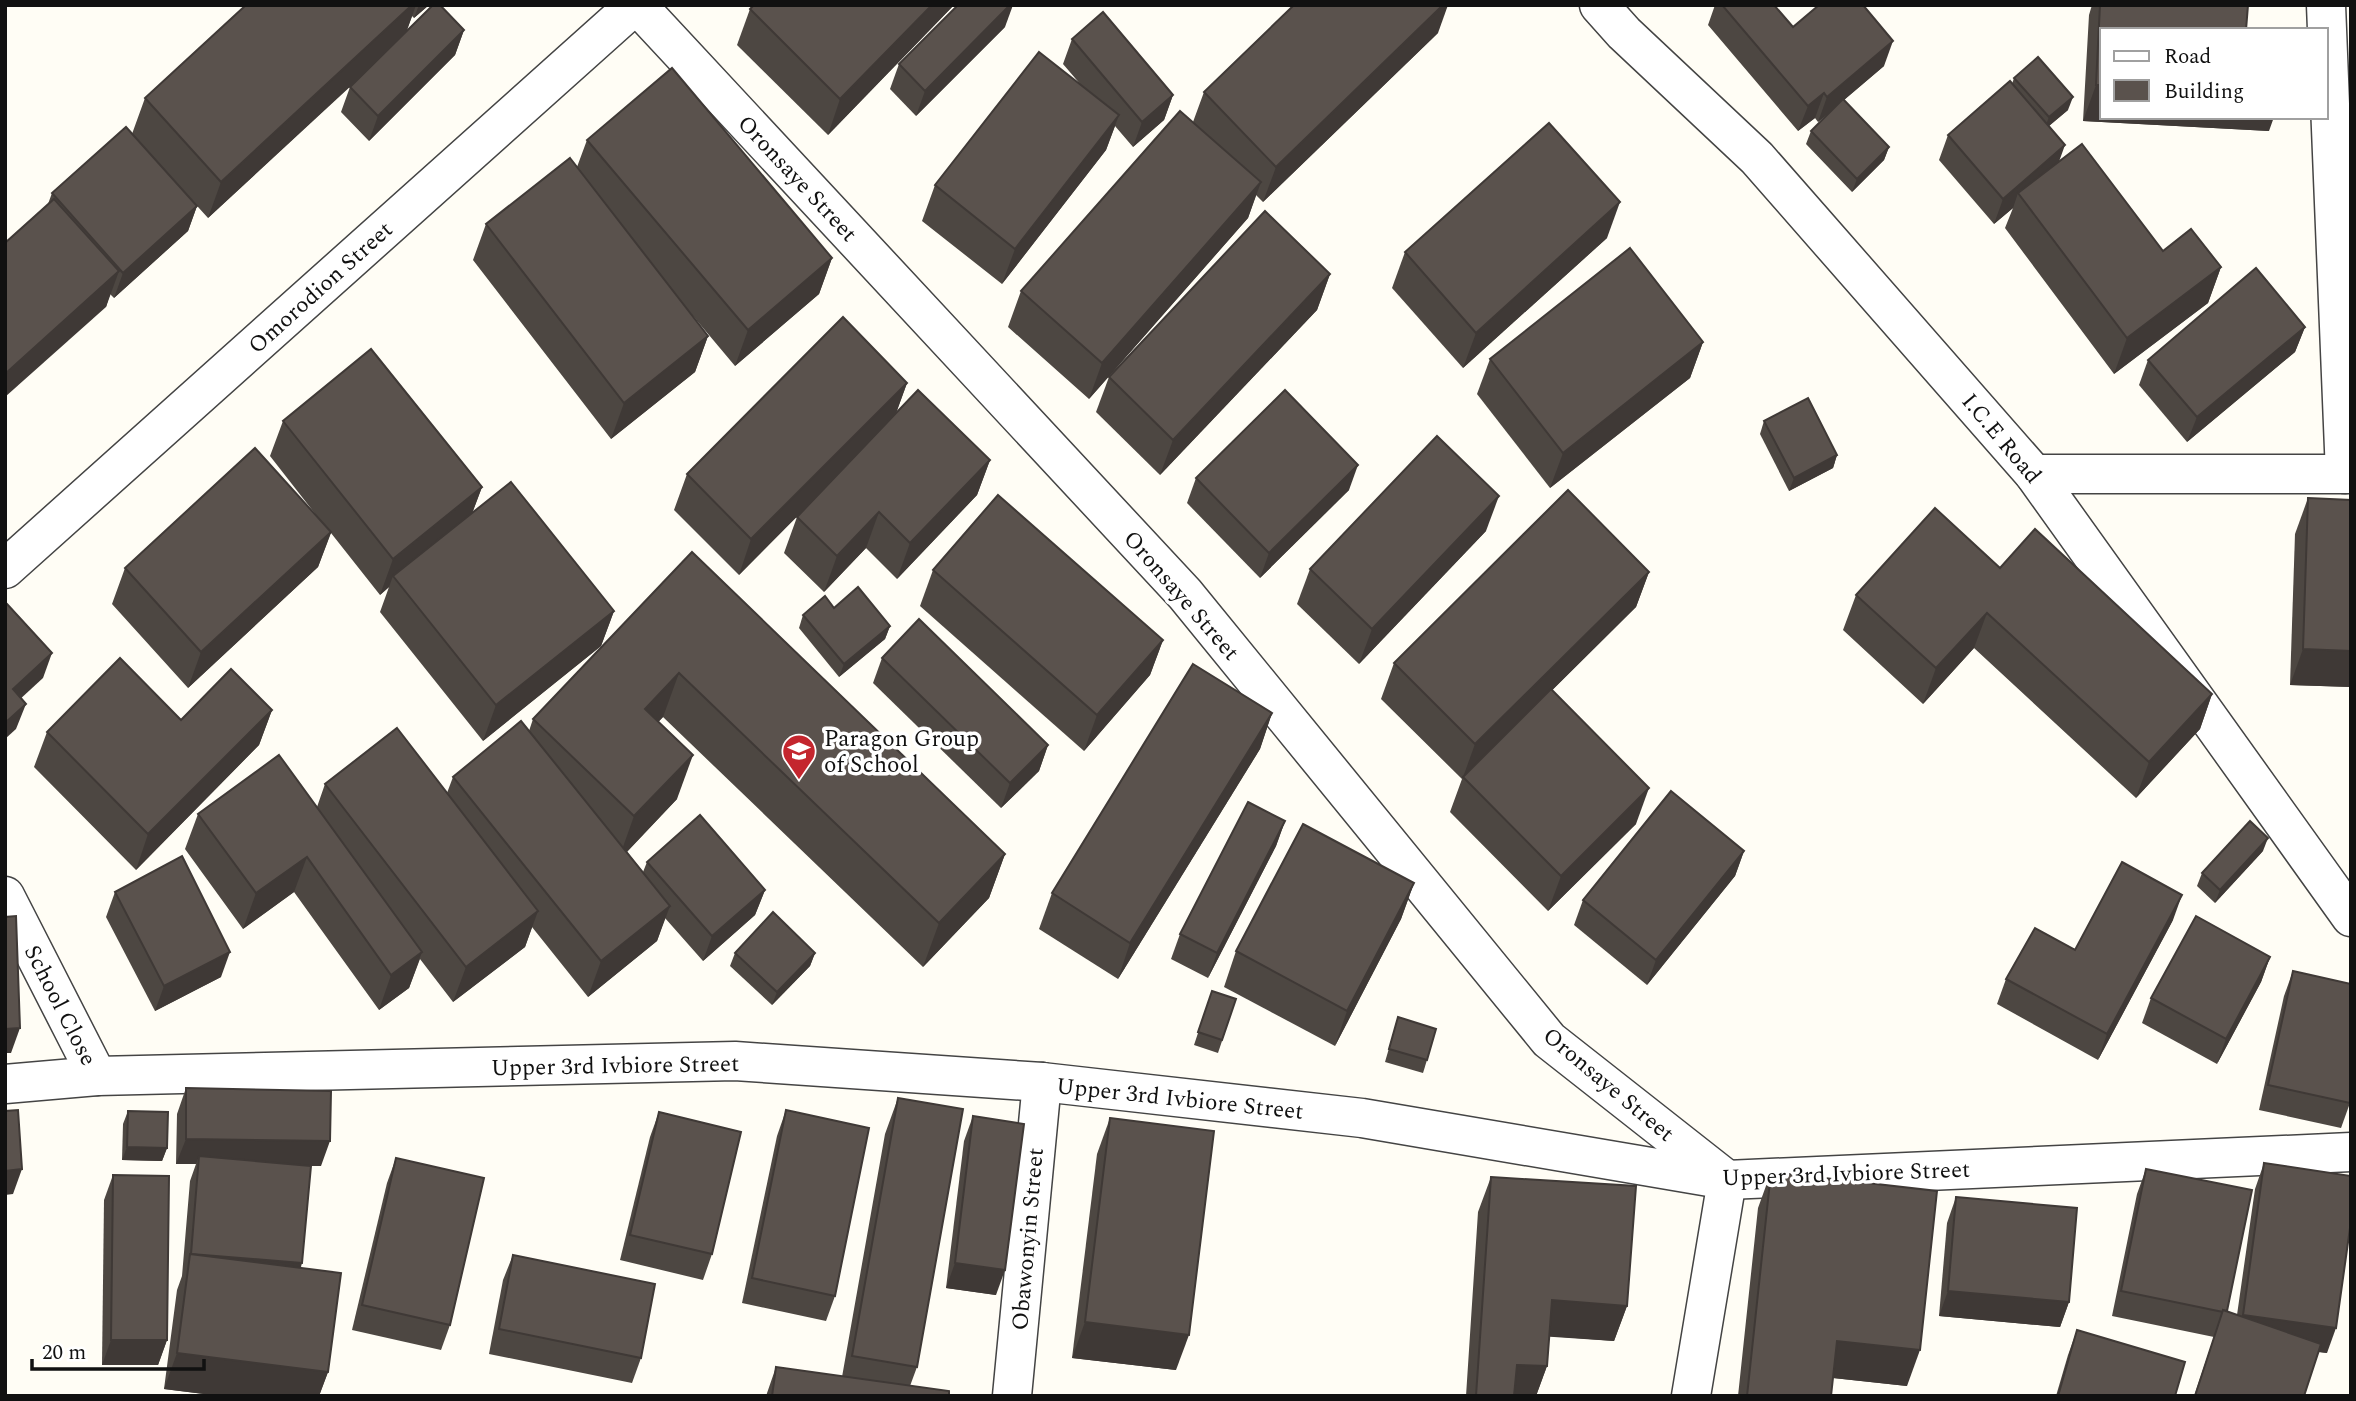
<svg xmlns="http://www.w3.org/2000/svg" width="2356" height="1401" viewBox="0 0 2356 1401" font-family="Spectral,serif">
<rect width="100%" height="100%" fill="#fffdf5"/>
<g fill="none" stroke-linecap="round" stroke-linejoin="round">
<g stroke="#444" stroke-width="41">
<g id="minor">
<path d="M637,5l548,589 364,446 178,140 -36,216"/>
<path d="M1599,5l25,28 133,125 277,316 317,443"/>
<path d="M2326,5l19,469"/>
<path d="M2034,474h317"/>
<path d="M5,569l630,-564"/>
<path d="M5,896l92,180"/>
<path d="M5,1084l92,-8 638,-15 307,21 320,36 365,62 624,-28"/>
<path d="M1012,1396l30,-314"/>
</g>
</g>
<use href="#minor" stroke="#fff" stroke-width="38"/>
</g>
<g fill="#4d4742">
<path d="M246,5h183l-15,13 -2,-2 -6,16 58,-2 -9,25 -86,86 -28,-29 9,-25 13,-13 -155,144 -76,-84 13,-36z"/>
<path d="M954,5l-126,130 -91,-90 13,-36z"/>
<path d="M1715,5h59l19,22 91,39 -40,34 45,47 -5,13 -32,32 -46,-48 5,-13 18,-18 -11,9 -3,-4 -17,13 -90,-106z"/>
<path d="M2092,5h156l-146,25 167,101 -186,-10 6,-106z"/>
<path d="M1005,27l-89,89 -26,-27 9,-25z"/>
<path d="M1438,33l-175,169 -7,-7 -8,23 -159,181 -81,-72 13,-36 172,-169 11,-30z"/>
<path d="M1072,39l101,56 -9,25 -31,27 -18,-21 -9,24 -104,134 -80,-63 13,-36 146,-100 -18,-21z"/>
<path d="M2014,78l54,32 -19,16 10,36 104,89 58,16 -13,36 -94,71 -109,-146 8,-20 -19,16 -55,-64 9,-25 64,-51z"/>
<path d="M587,140l245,118 -13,36 -84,72 -47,-56 20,26 -13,36 -84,67 -138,-179 13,-36 91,-57z"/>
<path d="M52,193l145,13 -9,25 -74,67 -4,-4 -4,13 -58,-103z"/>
<path d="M1607,238l-144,130 -71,-80 13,-36z"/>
<path d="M1330,274l-13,36 -157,165 -64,-63 13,-35z"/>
<path d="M2305,327l-10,25 -108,90 -48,-57 9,-25z"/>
<path d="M1703,342l-13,36 -140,110 -73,-94 13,-35z"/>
<path d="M907,383l-11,30 94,47 -13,35 -80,84 -31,-31 -42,44 -40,-39 13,-36 28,-29 -86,87 -65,-65 13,-36z"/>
<path d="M283,421l199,66 -10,26 142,98 -13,35 -118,95 -103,-129 9,-25 -9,8 -49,-62 -13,34 -130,121 -76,-84 13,-36 195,-48 -50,-64z"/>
<path d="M1764,421l73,34 -4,13 -44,23 -29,-57z"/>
<path d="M1196,478l153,12 -89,88 -73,-75z"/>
<path d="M2308,498l43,189 -61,-2 5,-151z"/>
<path d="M1486,531l-127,133 -62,-60 13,-35z"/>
<path d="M692,552l313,302 -16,44 -66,69 -260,-250 -5,5 19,77 -50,53 16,20 4,-10 118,28 -10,25 -52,46 -38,-43 -8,23 -69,56 -56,-70 -7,20 -72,55 -33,-43 -11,29 -30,22 -85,-118 -51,37 -58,-80 13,-35 119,-7 8,-23 122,9 6,-16 76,-46 4,-12z"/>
<path d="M2000,568l212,126 -12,35 -64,69 -162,-150 -51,56 -80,-74 13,-35z"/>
<path d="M933,570l230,70 -13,35 -66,76 -164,-145z"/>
<path d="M1649,572l-13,35 -84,83 84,134 -88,87 -98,-99 12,-33 -81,-80 13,-36z"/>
<path d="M834,608l56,18 -5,13 -46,38 -40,-49 4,-13z"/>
<path d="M882,658l166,87 -9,26 -38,37 -128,-125z"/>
<path d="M272,710l-13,35 -123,125 -102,-103 13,-35 134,-12z"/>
<path d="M1272,713l-12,36 -142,230 -79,-50 13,-36z"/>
<path d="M1285,821l-9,25 -68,132 -37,-19 9,-25z"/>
<path d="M1744,851l-9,25 -88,109 -73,-60 9,-25z"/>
<path d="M2263,851l-48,52 -18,-17 5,-13z"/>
<path d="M1414,883l-13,36 -66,127 -111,-59 12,-36z"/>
<path d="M115,892l106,85 -66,34 -49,-94z"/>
<path d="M2173,920l-75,140 -101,-56 9,-25 69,-29z"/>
<path d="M735,953h80l-5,13 -38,39 -42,-39z"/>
<path d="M2270,957l-9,25 -44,82 -75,-41 9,-25z"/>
<path d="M2293,971l57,132 -9,25 -82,-18 25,-114z"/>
<path d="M1212,991l24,8 -18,54 -24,-8z"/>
<path d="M1398,1017l29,43 -4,13 -38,-11z"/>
<path d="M186,1088l135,78h-11l-9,102 27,104 -9,24h-99l-56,-7 13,-99 5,-14 8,-95 6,-17h-20l1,-50z"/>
<path d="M898,1098l19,269 -7,19 39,10h-183l10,-29 66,10 43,-243z"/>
<path d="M786,1110l49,186 -9,25 -84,-18 35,-167z"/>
<path d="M128,1111l39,37 -5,13 -40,-1 1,-36z"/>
<path d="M659,1112l53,142 -9,26 -83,-20 30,-123z"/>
<path d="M973,1116l23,179 -50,-7 18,-147z"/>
<path d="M1110,1118l66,252 -104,-12 25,-204z"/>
<path d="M396,1158l54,167 -9,25 -89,-20 35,-147z"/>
<path d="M2264,1163l63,190 -9,-1 -14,44h-110l20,-59 -102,-21 25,-122 9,-25 81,142 10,4 18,-126z"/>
<path d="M1771,1172l136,214 -74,-8 -2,18h-93l20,-188z"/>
<path d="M113,1175l54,165 -9,25h-56l2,-165z"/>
<path d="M1491,1177l136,129 -13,35 -65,-5 -2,30 -11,30h-70l12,-184z"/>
<path d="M1956,1197l113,105 -9,25 -121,-11 8,-93z"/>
<path d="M513,1255l128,103 -9,25 -143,-29 14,-74z"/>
<path d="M2077,1330l98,66h-119l12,-41z"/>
</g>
<g fill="#3f3936">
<path d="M412,5h4l-11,31 -197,182 13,-36z"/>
<path d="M419,5h10l-15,13z"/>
<path d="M932,5h22l-126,130 12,-36z"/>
<path d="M1010,5h3l-8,22 -89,89 9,-25z"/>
<path d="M1443,5h5l-10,28 -175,169 13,-35z"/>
<path d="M464,30l-9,25 -86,86 9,-25z"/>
<path d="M1893,41l-9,25 -66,56 9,-25z"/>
<path d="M2096,85h6v32h172l-5,14 -186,-10z"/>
<path d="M1824,93l-9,25 -17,13 10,-25z"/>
<path d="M1173,95l-9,25 -31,27 9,-25z"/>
<path d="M2073,97l-5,13 -24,20 5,-13z"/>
<path d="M1119,115l-13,35 -104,134 13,-35z"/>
<path d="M2065,145l-9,25 -38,23 -5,15 -19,16 9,-25z"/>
<path d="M1889,147l-5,13 -32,32 5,-13z"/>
<path d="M1261,182l-13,36 -159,181 13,-36z"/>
<path d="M1620,202l-13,36 -144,130 13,-35z"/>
<path d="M197,206l-9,25 -74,67 9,-25z"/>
<path d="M832,258l-13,36 -84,72 13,-36z"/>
<path d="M2221,267l-13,36 -94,71 13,-36z"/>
<path d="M119,271l-13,36 -101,90v-23z"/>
<path d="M1330,274l-13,36 -157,165 13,-35z"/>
<path d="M2305,327l-10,25 -108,90 10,-25z"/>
<path d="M708,336l-13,36 -84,67 13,-36z"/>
<path d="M1703,342l-13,36 -140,110 13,-35z"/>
<path d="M907,383l-13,36 -155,156 12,-36z"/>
<path d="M1837,455l-4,13 -44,23 5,-13z"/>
<path d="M990,460l-13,35 -80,84 13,-36z"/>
<path d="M1358,465l-9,25 -89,88 9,-25z"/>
<path d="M482,487l-13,35 -76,54 -4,11 -9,8 13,-36z"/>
<path d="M1499,496l-13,35 -127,133 13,-35z"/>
<path d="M879,512l-13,36 -42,44 13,-36z"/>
<path d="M331,532l-13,35 -130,121 13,-36z"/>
<path d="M1649,572l-13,35 -172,171 -1,-1 -1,3 13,-36z"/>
<path d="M614,611l-13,35 -118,95 13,-36z"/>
<path d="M1987,613l-13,35 -51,56 13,-36z"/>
<path d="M890,626l-5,13 -46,38 5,-13z"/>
<path d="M1163,640l-13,35 -66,76 13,-36z"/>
<path d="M2303,649l48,2v36l-61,-2z"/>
<path d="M52,653l-9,25 -38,35 8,-24z"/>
<path d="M679,673l-16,44 -34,36 16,-44z"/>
<path d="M2212,694l-12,35 -64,69 13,-36z"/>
<path d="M26,704l-10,25 -11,10v-16z"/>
<path d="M272,710l-13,35 -123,125 12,-36z"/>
<path d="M1272,713l-12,36 -142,230 12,-36z"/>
<path d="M1048,745l-9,26 -38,37 9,-25z"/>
<path d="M693,755l-16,44 -59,62 16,-45z"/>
<path d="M1649,788l-13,36 -88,87 13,-35z"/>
<path d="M1285,821l-9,25 -68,132 9,-25z"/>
<path d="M2268,838l-5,13 -48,52 5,-13z"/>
<path d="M1744,851l-9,25 -88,109 9,-25z"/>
<path d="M1005,854l-16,44 -66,69 16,-44z"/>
<path d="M307,857l-13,35 -51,37 13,-36z"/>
<path d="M1414,883l-13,36 -66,127 12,-35z"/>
<path d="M765,890l-10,25 -52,46 9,-25z"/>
<path d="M2182,895l-9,25 -75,140 9,-26z"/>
<path d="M670,906l-13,35 -69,56 13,-36z"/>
<path d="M538,911l-13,36 -72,55 13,-35z"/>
<path d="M230,952l-9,25 -66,34 9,-25z"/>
<path d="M422,952l-13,36 -30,22 12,-35z"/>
<path d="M815,953l-5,13 -38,39 5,-13z"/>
<path d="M2270,957l-9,25 -44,82 9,-25z"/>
<path d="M20,1028l-9,25h-6v-24z"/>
<path d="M186,1139l144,2 -9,25 -122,-2v-8l-3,8h-20z"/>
<path d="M127,1147l40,1 -5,13 -40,-1z"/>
<path d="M22,1169l-9,25 -8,1v-24z"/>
<path d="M191,1254l111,9 -9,26z"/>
<path d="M955,1263l50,7 -9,25 -50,-7z"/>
<path d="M1948,1291l121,11 -9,25 -121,-11z"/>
<path d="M1552,1300l75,6 -13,35 -75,-5z"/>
<path d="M2243,1315l93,13 -9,25 -93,-13z"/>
<path d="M1085,1322l104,13 -13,35 -104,-12z"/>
<path d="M111,1340h56l-9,25h-56z"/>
<path d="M1837,1341l83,9 -13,36 -83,-9z"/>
<path d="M177,1353l151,19 -9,24h-99l-56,-7z"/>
<path d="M1517,1365l30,1 -11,30h-31z"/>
</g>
<g fill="#5a524d" stroke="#3f3936" stroke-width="2">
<path d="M246,5h166l-191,177 -76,-84z"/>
<path d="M433,5h7l24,25 -86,86 -28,-29z"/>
<path d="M754,5h178l-92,94 -90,-90z"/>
<path d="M958,5h52l-85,86 -26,-27z"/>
<path d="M1294,5h149l-167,162 -72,-75z"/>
<path d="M1722,5h52l19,22 26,-22h44l30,36 -66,56 -3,-4 -16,13z"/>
<path d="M2100,5h148l-2,25h-144v55h-6z"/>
<path d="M1103,12l70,83 -31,27 -70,-83z"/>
<path d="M1039,52l80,63 -104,134 -80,-64z"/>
<path d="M2038,57l35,40 -24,20 -35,-39z"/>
<path d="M672,68l160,190 -84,72 -161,-190z"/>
<path d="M2010,81l55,64 -62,54 -55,-64z"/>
<path d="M1843,99l46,48 -32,32 -46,-48z"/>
<path d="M1180,111l81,71 -159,181 -81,-72z"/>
<path d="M1549,123l71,79 -144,131 -71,-81z"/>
<path d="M126,127l71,79 -74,67 -71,-80z"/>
<path d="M2082,144l81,107 28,-22 30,38 -94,71 -109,-145z"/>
<path d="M570,158l138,178 -84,67 -138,-179z"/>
<path d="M54,199l65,72 -114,103v-131z"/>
<path d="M1265,211l65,63 -157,166 -64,-63z"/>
<path d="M1630,248l73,94 -140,111 -73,-94z"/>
<path d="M2256,268l49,59 -108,90 -49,-57z"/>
<path d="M843,317l64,66 -156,156 -64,-65z"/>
<path d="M371,349l111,138 -89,72 -110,-138z"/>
<path d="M918,390l72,70 -80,83 -31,-31 -42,44 -40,-39z"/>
<path d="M1285,390l73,75 -89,88 -73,-75z"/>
<path d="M1808,398l29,57 -43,23 -30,-57z"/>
<path d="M1437,436l62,60 -127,133 -62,-60z"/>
<path d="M255,448l76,84 -130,120 -76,-84z"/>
<path d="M511,482l103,129 -118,94 -103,-129z"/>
<path d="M1568,490l81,82 -174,172 -81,-81z"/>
<path d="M998,495l165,145 -66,75 -164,-145z"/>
<path d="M2308,498l43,2v151l-48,-2z"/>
<path d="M1935,508l65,60 35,-39 177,165 -63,68 -162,-149 -51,55 -80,-73z"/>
<path d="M692,552l313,302 -66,69 -260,-250 -34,36 48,46 -59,61 -101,-97z"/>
<path d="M858,587l32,39 -46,38 -41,-49 22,-19 9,12z"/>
<path d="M7,604l45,49 -39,36 13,15 -21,19v-118z"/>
<path d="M919,619l129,126 -38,38 -128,-125z"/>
<path d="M120,658l61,62 50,-51 41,41 -124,124 -101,-102z"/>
<path d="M1193,664l79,49 -142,230 -78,-50z"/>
<path d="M1551,689l98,99 -88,88 -98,-99z"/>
<path d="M521,721l149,185 -69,55 -148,-184z"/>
<path d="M397,728l141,183 -72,56 -141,-183z"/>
<path d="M279,755l143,197 -31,23 -84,-118 -51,36 -58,-79z"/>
<path d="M1671,791l73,60 -88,109 -73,-60z"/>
<path d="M1248,802l37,19 -68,132 -37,-19z"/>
<path d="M700,815l65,75 -53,46 -65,-74z"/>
<path d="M2250,821l18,17 -48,52 -18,-17z"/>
<path d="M1303,824l111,59 -67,128 -111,-60z"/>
<path d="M182,856l48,96 -66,34 -49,-94z"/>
<path d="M2122,862l60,33 -75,139 -101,-55 29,-51 40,22z"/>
<path d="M773,912l42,41 -38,39 -42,-39z"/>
<path d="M16,916l4,112 -15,1v-112z"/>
<path d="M2196,916l74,41 -44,82 -75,-41z"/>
<path d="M2293,971l58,13 -1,119 -82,-18z"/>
<path d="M1212,991l24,8 -14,41 -24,-8z"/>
<path d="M1398,1017l38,12 -9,31 -38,-11z"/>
<path d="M186,1088l145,3 -1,50 -144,-2z"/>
<path d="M898,1098l65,11 -46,258 -65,-11z"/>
<path d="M18,1110l4,59 -17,2v-60z"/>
<path d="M786,1110l83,18 -34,168 -83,-18z"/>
<path d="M128,1111l40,1 -1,36 -40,-1z"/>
<path d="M659,1112l82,20 -29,122 -82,-19z"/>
<path d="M973,1116l51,8 -19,146 -50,-7z"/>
<path d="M1110,1118l104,13 -25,204 -104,-13z"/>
<path d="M199,1156l112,10 -9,97 -111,-9z"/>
<path d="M396,1158l88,20 -34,147 -88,-20z"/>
<path d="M2264,1163l87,13v45l-15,107 -93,-13z"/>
<path d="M2146,1169l106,21 -25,121 -4,-1v2l-102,-21z"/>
<path d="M1771,1172l166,19 -17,159 -83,-9 -6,55h-84z"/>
<path d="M113,1175l56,1 -2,164h-56z"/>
<path d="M1491,1177l145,9 -9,120 -75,-6 -5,66 -30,-1 -3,31h-38z"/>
<path d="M1956,1197l121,11 -8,94 -121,-11z"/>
<path d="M190,1254l151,19 -13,99 -151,-19z"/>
<path d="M513,1255l142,29 -14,74 -142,-29z"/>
<path d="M2223,1310l98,34 -17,52h-109z"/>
<path d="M2077,1330l108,32 -10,34h-117z"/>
<path d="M776,1367l173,24v5h-177z"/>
</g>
<defs>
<g id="school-pin" transform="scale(1.75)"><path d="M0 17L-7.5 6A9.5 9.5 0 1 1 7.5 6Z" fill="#c4262e" stroke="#fff"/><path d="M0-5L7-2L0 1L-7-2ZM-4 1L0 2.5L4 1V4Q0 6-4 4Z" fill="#fff"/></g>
</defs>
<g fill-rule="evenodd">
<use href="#school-pin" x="799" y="751"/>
</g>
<g text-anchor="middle" stroke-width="7" stroke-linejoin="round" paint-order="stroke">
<g font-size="23" fill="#111" stroke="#fff">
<text transform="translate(798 178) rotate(47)" y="8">Oronsaye Street</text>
<text transform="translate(320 287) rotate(-42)" y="8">Omorodion Street</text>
<text transform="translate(2002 438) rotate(50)" y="8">I.C.E Road</text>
<text transform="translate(1182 595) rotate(49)" y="8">Oronsaye Street</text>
<text transform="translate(61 1005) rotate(63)" y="8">School Close</text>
<text transform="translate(615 1065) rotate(-1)" y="8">Upper 3rd Ivbiore Street</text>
<text transform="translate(1609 1084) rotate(40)" y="8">Oronsaye Street</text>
<text transform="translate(1180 1098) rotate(6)" y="8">Upper 3rd Ivbiore Street</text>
<text transform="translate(1846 1173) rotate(-2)" y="8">Upper 3rd Ivbiore Street</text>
<text transform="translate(1027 1239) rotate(-85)" y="8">Obawonyin Street</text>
</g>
<g font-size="23" fill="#111" stroke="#fff" text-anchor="start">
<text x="824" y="746">Paragon Group<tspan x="824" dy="26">of School</tspan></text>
</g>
</g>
<rect width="2356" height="1401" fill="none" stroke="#111111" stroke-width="14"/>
<rect x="2100" y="28" width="228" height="91" fill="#ffffff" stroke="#a0a0a0" stroke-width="2"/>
<rect x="2114" y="51" width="35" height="10" fill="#ffffff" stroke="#a0a0a0" stroke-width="2"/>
<text x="2164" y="63" font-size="21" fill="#111111">Road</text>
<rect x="2114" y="80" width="35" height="21" fill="#5a524d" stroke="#a0a0a0" stroke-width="2"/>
<text x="2164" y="98" font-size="21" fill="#111111">Building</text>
<path d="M32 1359v10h172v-10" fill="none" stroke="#111111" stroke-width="3.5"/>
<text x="42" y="1359" font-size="21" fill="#111111" stroke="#ffffff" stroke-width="5" paint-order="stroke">20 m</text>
</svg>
